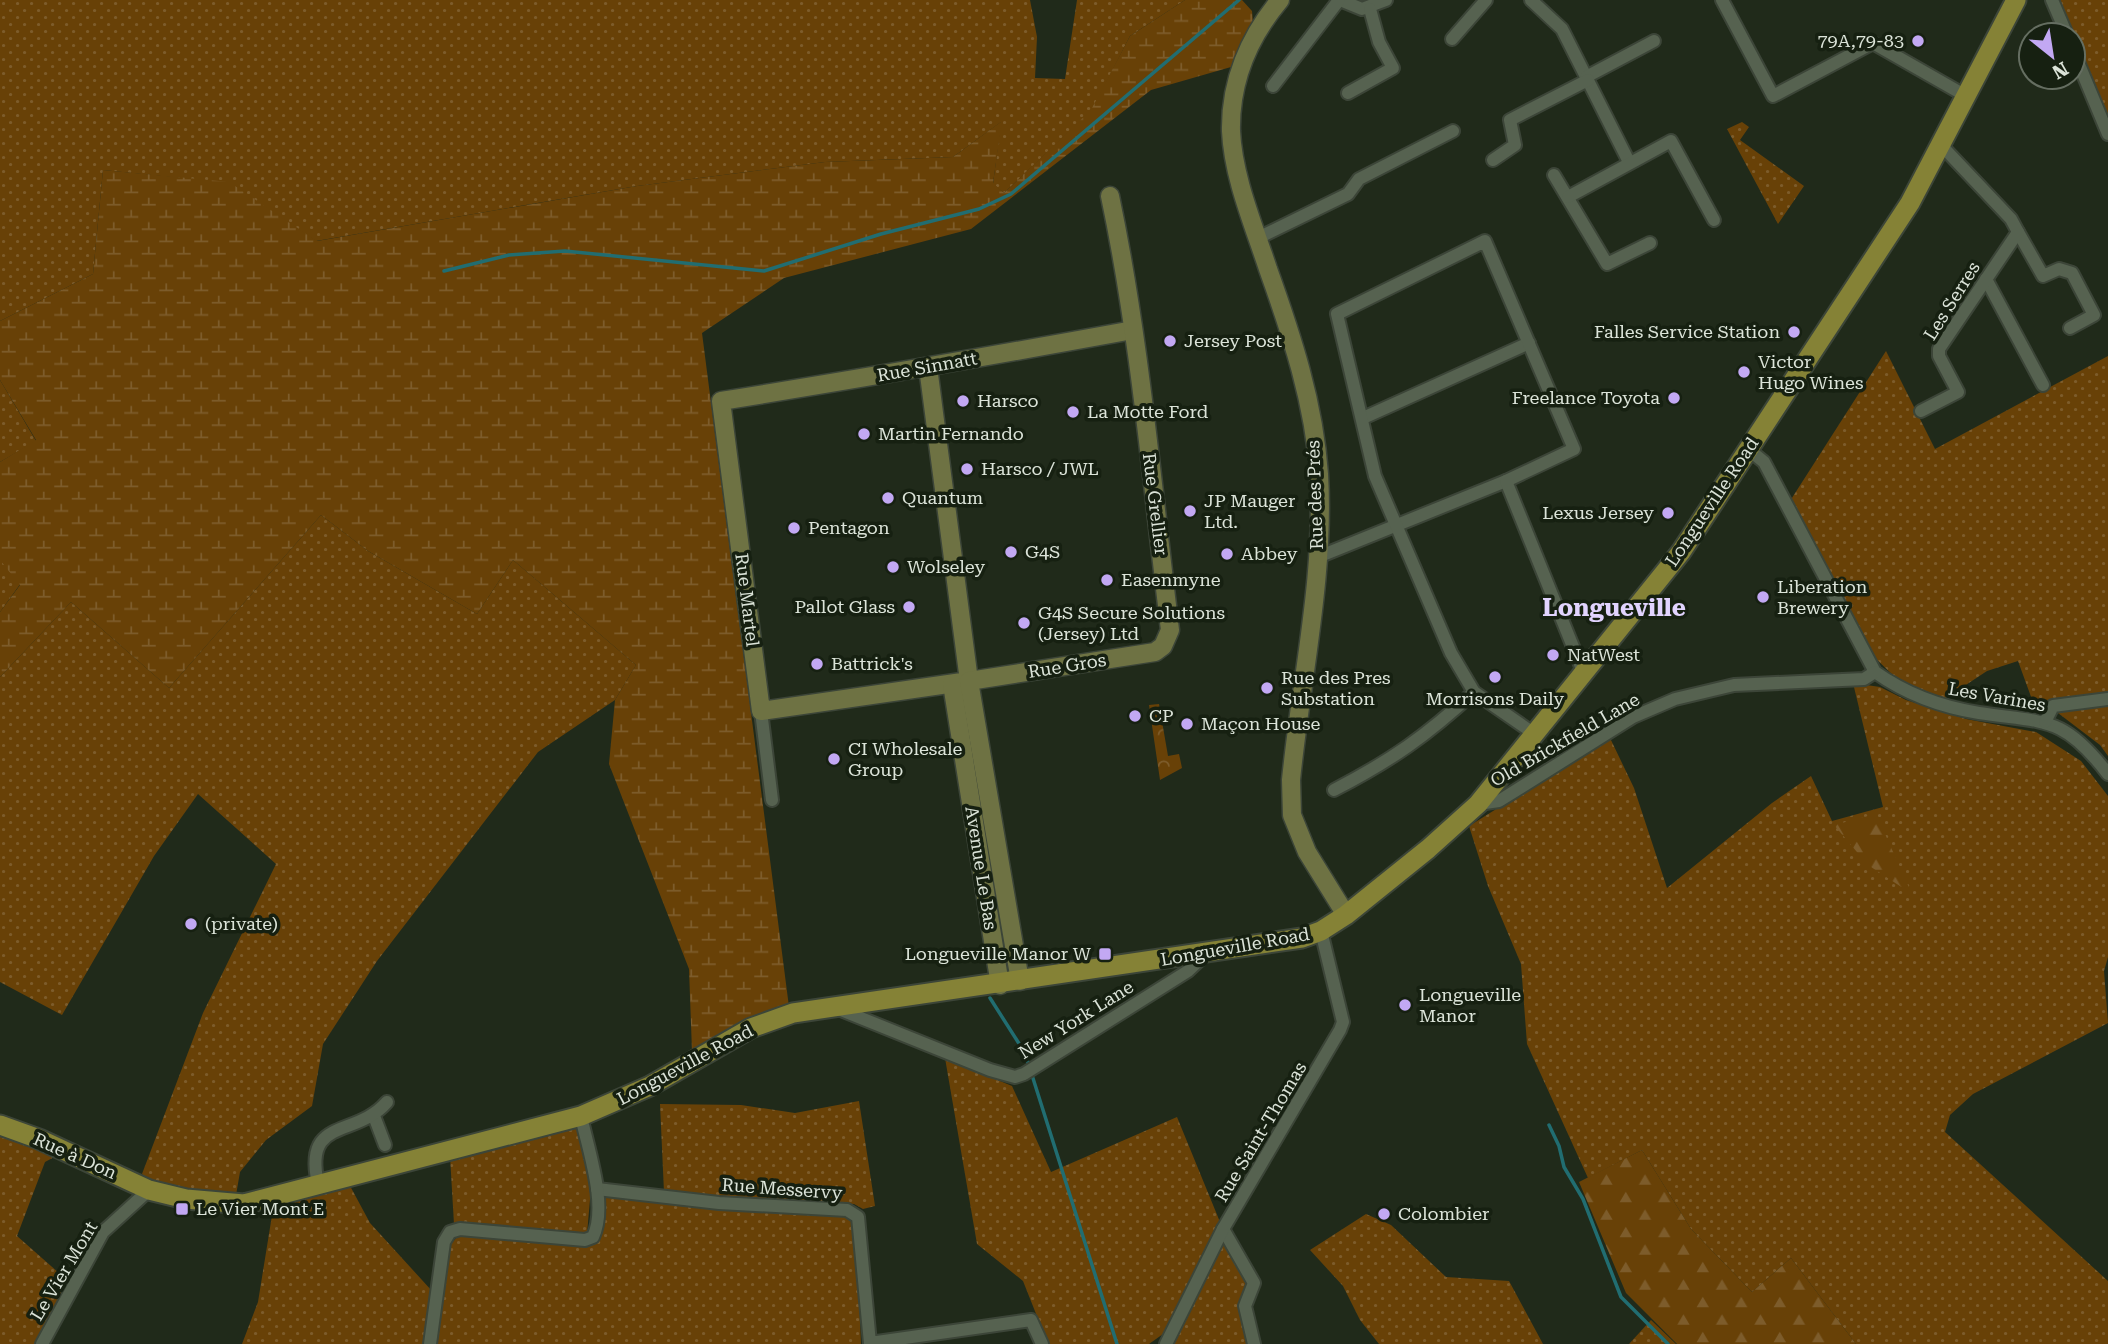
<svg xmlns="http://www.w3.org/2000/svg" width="2108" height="1344" viewBox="0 0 2108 1344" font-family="'Roboto Serif',serif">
<defs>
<pattern id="grass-dots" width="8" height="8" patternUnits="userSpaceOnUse" patternTransform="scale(1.75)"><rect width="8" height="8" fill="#684107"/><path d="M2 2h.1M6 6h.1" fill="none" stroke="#7d5c2b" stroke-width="1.8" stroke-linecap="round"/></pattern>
<pattern id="forest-firs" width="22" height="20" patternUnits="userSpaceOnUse" patternTransform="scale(1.75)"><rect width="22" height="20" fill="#684107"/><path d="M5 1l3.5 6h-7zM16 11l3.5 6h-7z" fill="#7d5c2b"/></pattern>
<pattern id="wetland-marsh" width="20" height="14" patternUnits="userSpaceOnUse" patternTransform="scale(1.75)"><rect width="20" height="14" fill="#684107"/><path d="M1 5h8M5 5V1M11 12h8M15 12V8" fill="none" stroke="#7d5c2b"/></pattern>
<pattern id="park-crowns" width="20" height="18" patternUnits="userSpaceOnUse" patternTransform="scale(1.75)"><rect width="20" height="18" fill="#684107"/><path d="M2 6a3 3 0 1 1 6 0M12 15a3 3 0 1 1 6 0" fill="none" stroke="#7d5c2b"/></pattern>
</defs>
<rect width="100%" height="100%" fill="#202a1a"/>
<g fill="url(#grass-dots)">
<path d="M0,0h1030l7,37 -2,41 30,1 12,-79h108l-55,36 -38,74 -88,83 -11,-9 8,-62 -48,35 -128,5 -188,24 -321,55 -87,-58 -126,-13 -10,104 -93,47z"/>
<path d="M2057,0h51v120z"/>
<path d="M1742,122l7,5 -9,13 64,46 -26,38 -51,-95z"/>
<path d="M1886,351l49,98 173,-93v339l-74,10 -16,-44 -31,10 -44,29 -43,-18 -30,-29 -80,-152z"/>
<path d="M0,380l36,61 -36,21z"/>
<path d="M321,515l47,36 109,63 36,-54 123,105 -21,35 -77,52 -161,209 -54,83 -11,62 -46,34 -26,32 -4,23c-25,-2 -78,-2 -94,-21l61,-161 73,-149 -78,-70 -44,62 -92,159 -62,-33v-305l71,-75 98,86z"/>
<path d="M0,558l21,25 -21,29z"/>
<path d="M1853,683l27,4 26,13 60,19 70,13 45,29 27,35v161l-4,14 4,52 -135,71 -23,21 -5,17 163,149v63h-252l-65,-86 -39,34 -61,-63 -49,-79 -54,28 -61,-134 -6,-80 -33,-78 -19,-60 141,-88 24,50 33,100 105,-85 39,-27 21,45 51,-14z"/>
<path d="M2108,704v52l-8,-11 -42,-32z"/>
<path d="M945,1058l67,28 39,86 126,-55 43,105 -57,112 -14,10h-101l-25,-63 -46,-37z"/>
<path d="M859,1101l16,105 -12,3 -9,-5 -190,-12 -4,-88 81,1 54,8z"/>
<path d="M576,1126l15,62 -4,46 -133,-10 -4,-68z"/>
<path d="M0,1133l58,22 -13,7 -28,74 51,45 -32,63h-36z"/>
<path d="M349,1184l21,39 62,68 -9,53h-181l16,-42 16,-99z"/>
<path d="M602,1197l145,13 99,4 10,9 5,121h-428l16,-98 10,-11 138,9z"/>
<path d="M1366,1214l25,11 55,52 63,4 34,63h-164l-19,-24 -17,-34 -33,-36z"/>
<path d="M1226,1238l22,40 -7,26 9,40h-76z"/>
<path d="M1651,1320l25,24h-47z"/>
</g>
<g fill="url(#forest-firs)">
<path d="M1876,814l36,80 -44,-29 -34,-40z"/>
<path d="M1642,1150l49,79 61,63 39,-34 65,86h-179l-51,-51 -47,-111z"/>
</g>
<path fill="url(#wetland-marsh)" d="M1185,0h57l10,11 1,12 -22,44 -80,23 -180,139 -187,49 -82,55 87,674 -51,16 -46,28 -3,-82 -80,-205 6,-64 21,-35 -123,-105 -36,54 -109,-63 -47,-36 -152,173 -98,-86 -71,75v-65l20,-27 -20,-25v-98l36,-22 -36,-60v-59l93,-47 10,-104 126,12 88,59 320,-55 188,-24 128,-5 49,-36 -9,62 11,10 87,-83 39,-74z"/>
<path fill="url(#park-crowns)" d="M1159,704l9,52 11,-2 3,14 -22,12 -11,-75z"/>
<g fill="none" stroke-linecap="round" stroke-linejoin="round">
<g stroke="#216d71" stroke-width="3.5">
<path d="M444,271l65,-16 56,-4 199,20 117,-37 98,-25 32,-15 228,-194"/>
<path d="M990,998l35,55 92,291"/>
<path d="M1549,1125l10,21 5,21 19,32 38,98 47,47"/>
</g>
<g stroke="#3c4538" stroke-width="16">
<g id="street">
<path d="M1340,0l22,9 24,-9"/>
<path d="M1531,0l31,29 67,133"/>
<path d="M1722,0l51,96 100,-53 93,53"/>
<path d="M2052,0l15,35"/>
<path d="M1452,39l34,-39"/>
<path d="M2073,50l35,84"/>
<path d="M1586,77l68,-36"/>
<path d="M1273,86l66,-86"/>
<path d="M1348,93l45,-25 -14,-26 -9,-33"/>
<path d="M1493,160l22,-15 -5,-25 78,-40"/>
<path d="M1554,175l53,89 43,-21"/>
<path d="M1568,197l103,-56 43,79"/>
<path d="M2018,232l25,44 16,-7 13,4 22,42 -24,13"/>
<path d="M1258,238l90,-44 11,-15 94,-48"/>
<path d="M1986,279l57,106"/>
<path d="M1921,411l37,-19 -19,-36v-7l79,-117 -7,-13 -69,-73"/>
<path d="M1363,418l166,-75"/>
<path d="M1748,449l16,13 111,210c31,22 66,35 104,41 66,10 84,2 129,61"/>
<path d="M1318,557l188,-76"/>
<path d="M761,711l11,89"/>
<path d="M2045,722l8,-16 55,-7"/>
<path d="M1536,735l-62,-43 -23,-39 -76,-177 -38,-162 148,-73 89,208 -68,32 78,193"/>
<path d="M1334,790c58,-30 92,-54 140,-98"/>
<path d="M1478,804l21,-3 134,-84 42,-18 59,-14 130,-6 11,-7"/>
<path d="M836,1008l154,62 25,7 9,-3 164,-103 19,-18"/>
<path d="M374,1116l11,29"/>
<path d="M318,1184c-15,-68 37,-45 69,-82"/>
<path d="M597,1189l122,14 128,7 11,7 12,126 161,-23 11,24"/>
<path d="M1223,1229l31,54 -9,23 9,38"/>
<path d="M42,1344l61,-112 46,-42"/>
<path d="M430,1344l14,-102 6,-10 10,-3 125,11 8,-3c15,-32 -5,-87 -12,-121"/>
<path d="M1166,1344l57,-115 117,-199 3,-8 -22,-91"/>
</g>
</g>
<g stroke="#3c4538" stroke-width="21">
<g id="secondary">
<path d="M1280,0c-31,37 -50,82 -49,131 2,46 23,95 37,138 24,67 46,134 51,205 6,102 -18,205 -28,306l1,35 15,37 39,63"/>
<path d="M928,367l41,314 -208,30 -40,-310c138,-22 275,-46 412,-71"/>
<path d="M952,684l48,301"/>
<path d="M1020,981l-51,-300 186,-29 8,-6 7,-16c-18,-145 -30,-292 -60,-434"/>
</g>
</g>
<g stroke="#3c4538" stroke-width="23">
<path id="primary" d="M0,1125l39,14 110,51 37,9 58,5 337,-88 69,-30 101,-58 42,-15 509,-75 19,-7 25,-16 82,-66 50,-45 203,-252 229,-349 106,-203"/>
</g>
<use href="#street" stroke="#566250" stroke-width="12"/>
<use href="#secondary" stroke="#6e7243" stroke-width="18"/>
<use href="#primary" stroke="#858236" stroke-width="19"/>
</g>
<g fill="#c2a8f3" stroke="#162011" stroke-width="2.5">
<circle cx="1918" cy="41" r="7"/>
<circle cx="1794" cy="332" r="7"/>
<circle cx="1170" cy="341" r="7"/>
<circle cx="1744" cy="372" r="7"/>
<circle cx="1674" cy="398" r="7"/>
<circle cx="963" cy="401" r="7"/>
<circle cx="1073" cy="412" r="7"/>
<circle cx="864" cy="434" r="7"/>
<circle cx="967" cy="469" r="7"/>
<circle cx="888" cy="498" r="7"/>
<circle cx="1190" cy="511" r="7"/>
<circle cx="1668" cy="513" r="7"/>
<circle cx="794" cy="528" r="7"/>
<circle cx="1011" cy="552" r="7"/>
<circle cx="1227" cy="554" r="7"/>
<circle cx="893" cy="567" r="7"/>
<circle cx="1107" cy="580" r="7"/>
<circle cx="1763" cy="597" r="7"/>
<circle cx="909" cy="607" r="7"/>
<circle cx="1024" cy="623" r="7"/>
<circle cx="1553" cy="655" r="7"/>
<circle cx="817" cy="664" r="7"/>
<circle cx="1495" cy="677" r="7"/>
<circle cx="1267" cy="688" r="7"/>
<circle cx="1135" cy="716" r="7"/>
<circle cx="1187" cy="724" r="7"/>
<circle cx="834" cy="759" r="7"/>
<circle cx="191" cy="924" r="7"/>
<rect x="1098" y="947" width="14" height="14" rx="3.5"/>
<circle cx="1405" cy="1005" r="7"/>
<rect x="175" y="1202" width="14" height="14" rx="3.5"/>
<circle cx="1384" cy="1214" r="7"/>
</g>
<g text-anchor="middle" stroke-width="7" stroke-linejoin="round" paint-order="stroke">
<g font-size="18" fill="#dce4d9" stroke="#162011" text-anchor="start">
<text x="1904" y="47" text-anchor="end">79A,79-83</text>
<text x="1780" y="338" text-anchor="end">Falles Service Station</text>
<text x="1184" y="347">Jersey Post</text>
<text x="1758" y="368">Victor<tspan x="1758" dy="21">Hugo Wines</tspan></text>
<text x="1660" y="404" text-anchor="end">Freelance Toyota</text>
<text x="977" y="407">Harsco</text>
<text x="1087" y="418">La Motte Ford</text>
<text x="878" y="440">Martin Fernando</text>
<text x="981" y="475">Harsco / JWL</text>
<text x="902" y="504">Quantum</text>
<text x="1204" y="507">JP Mauger<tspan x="1204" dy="21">Ltd.</tspan></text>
<text x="1654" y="519" text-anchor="end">Lexus Jersey</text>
<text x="808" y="534">Pentagon</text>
<text x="1025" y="558">G4S</text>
<text x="1241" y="560">Abbey</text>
<text x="907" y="573">Wolseley</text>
<text x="1121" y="586">Easenmyne</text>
<text x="1777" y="593">Liberation<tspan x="1777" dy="21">Brewery</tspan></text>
<text x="895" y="613" text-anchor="end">Pallot Glass</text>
<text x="1038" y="619">G4S Secure Solutions<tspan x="1038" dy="21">(Jersey) Ltd</tspan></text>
<text x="1567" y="661">NatWest</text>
<text x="831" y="670">Battrick's</text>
<text x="1281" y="684">Rue des Pres<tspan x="1281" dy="21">Substation</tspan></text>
<text x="1495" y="705" text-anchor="middle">Morrisons Daily</text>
<text x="1149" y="722">CP</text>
<text x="1201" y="730">Maçon House</text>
<text x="848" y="755">CI Wholesale<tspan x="848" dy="21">Group</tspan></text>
<text x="205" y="930">(private)</text>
<text x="1091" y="960" text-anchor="end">Longueville Manor W</text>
<text x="1419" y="1001">Longueville<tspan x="1419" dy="21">Manor</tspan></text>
<text x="196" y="1215">Le Vier Mont E</text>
<text x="1398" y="1220">Colombier</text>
</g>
<g font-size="18" fill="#dce4d9" stroke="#162011">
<text transform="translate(1952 301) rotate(-58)" y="6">Les Serres</text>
<text transform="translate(927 367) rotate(-10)" y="6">Rue Sinnatt</text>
<text transform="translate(1315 495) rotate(-92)" y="6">Rue des Prés</text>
<text transform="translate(1712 502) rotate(-56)" y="6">Longueville Road</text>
<text transform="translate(1155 504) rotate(83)" y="6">Rue Grellier</text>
<text transform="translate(747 600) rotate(83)" y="6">Rue Martel</text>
<text transform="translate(1067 666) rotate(-9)" y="6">Rue Gros</text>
<text transform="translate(1997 697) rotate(10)" y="6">Les Varines</text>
<text transform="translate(1565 740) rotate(-30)" y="6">Old Brickfield Lane</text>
<text transform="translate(981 868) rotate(81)" y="6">Avenue Le Bas</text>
<text transform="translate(1235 947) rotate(-10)" y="6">Longueville Road</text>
<text transform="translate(1076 1020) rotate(-32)" y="6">New York Lane</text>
<text transform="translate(685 1065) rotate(-28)" y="6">Longueville Road</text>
<text transform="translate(1261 1132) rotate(-59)" y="6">Rue Saint-Thomas</text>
<text transform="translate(75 1156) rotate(24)" y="6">Rue à Don</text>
<text transform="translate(782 1189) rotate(4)" y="6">Rue Messervy</text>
<text transform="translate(64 1271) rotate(-59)" y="6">Le Vier Mont</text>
</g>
<g font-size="24" font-weight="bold" fill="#e1d3fe" stroke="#162011">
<text x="1614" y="616">Longueville</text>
</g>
</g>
<g transform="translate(2052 56) rotate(150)"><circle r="33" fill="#162011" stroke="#656e61" stroke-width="2"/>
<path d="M0-5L12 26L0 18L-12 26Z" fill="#c2a8f3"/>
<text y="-10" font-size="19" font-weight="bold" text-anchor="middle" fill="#dce4d9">N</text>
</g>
</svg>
